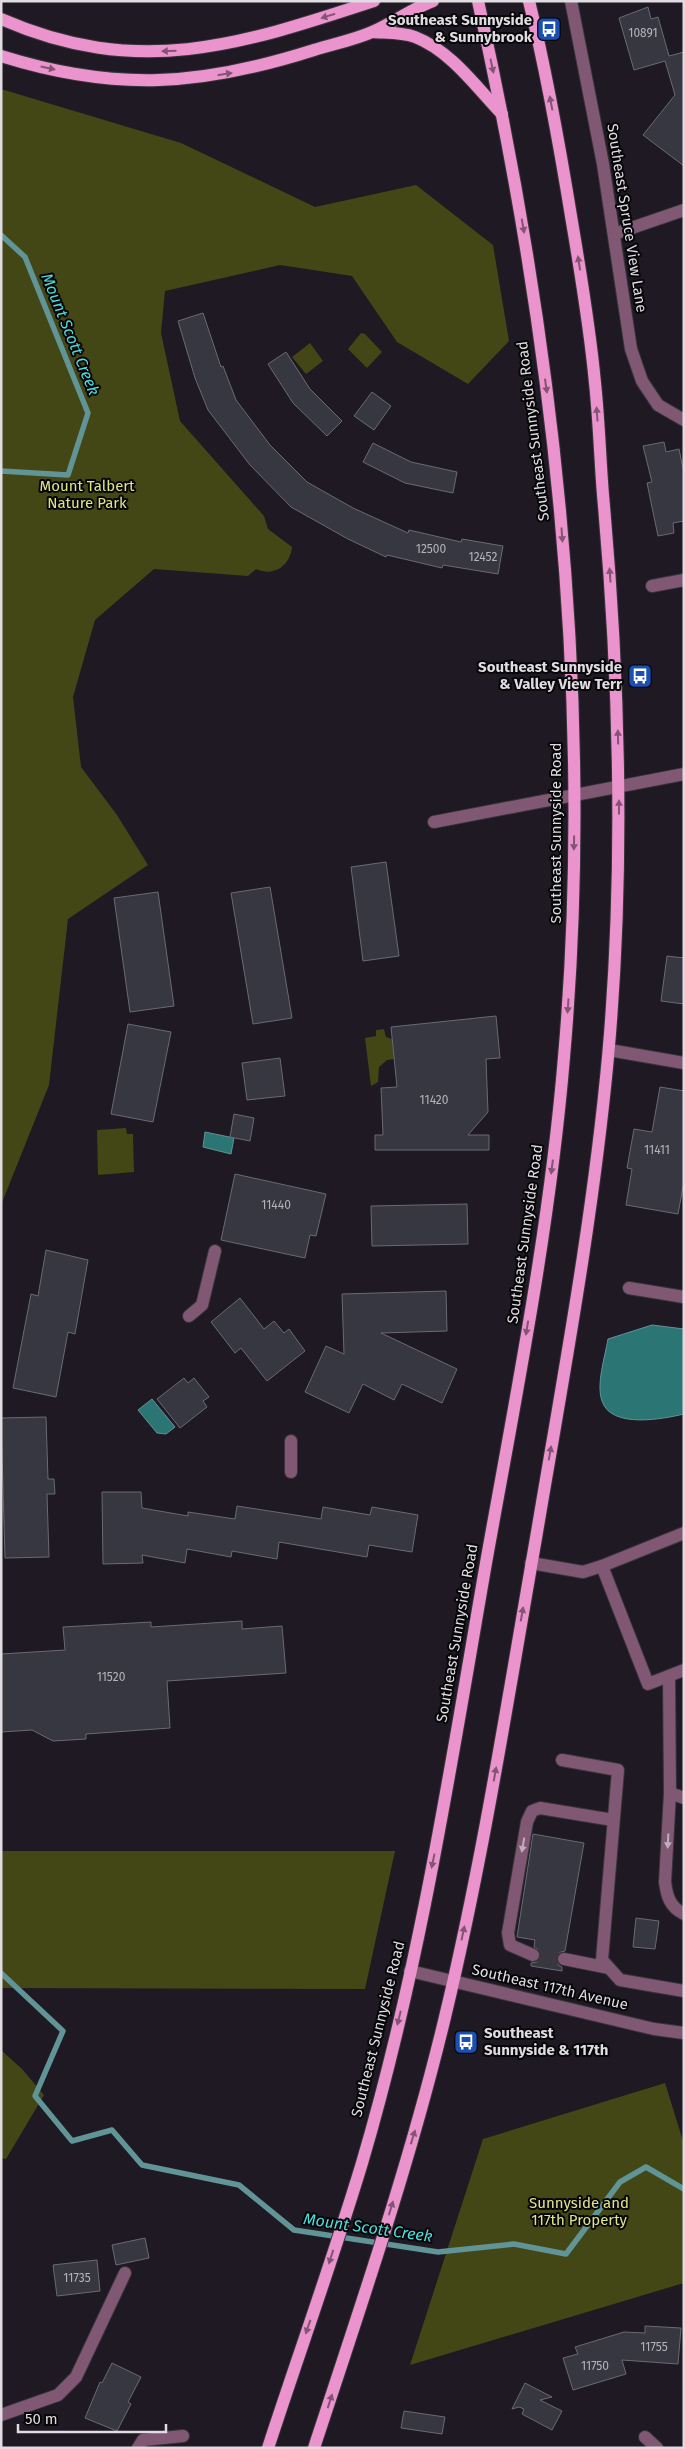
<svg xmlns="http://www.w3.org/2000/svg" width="685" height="2449" viewBox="0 0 685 2449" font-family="'Fira Sans',sans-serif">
<rect width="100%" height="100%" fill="#1e1922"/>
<g fill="#434715">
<path d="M1,89l180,54 134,64 101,-22 77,60 16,96 -41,43 -71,-42 -45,-66 -72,-11 -115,26 -4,42 19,88 84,95 4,13 24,18c-2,19 -18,30 -36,22l-8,7 -94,-7 -59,51 -22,77 8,70 36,48 31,50 -80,54 -19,166 -48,120z"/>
<path d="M361,333l4,1 17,18 -15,16 -19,-19z"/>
<path d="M310,343l13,18 -17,13 -14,-17z"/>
<path d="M384,1029l2,8 6,2 2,20 -7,1 -8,7 -1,15 -7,4 -6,-48 11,-2v-6z"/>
<path d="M126,1128l1,6h6l1,38 -36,3 -1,-45z"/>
<path d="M1,1851h394l-30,138 -364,-1z"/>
<path d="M1,2050l21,19 22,26 -38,64 -5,-1z"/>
<path d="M665,2083l19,61v139l-274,82 73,-226z"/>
</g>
<g fill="#2b7575" stroke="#619496">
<path d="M205,1132l29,6 -3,16 -28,-7z"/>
<path d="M652,1325l32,4v85c-21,5 -73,15 -82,-13 -6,-17 3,-44 6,-62z"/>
<path d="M152,1399l23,28 -9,7 -9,-1 -19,-23z"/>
</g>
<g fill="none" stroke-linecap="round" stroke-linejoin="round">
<g stroke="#619496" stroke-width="5.5">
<path d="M1,235l24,22 63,156 -20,62 -67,-4"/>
<path d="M1,1973l62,58 -28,65 37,45 40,-11 30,35 97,20 55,45 144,22 76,-8 52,10 54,-72 26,-15 38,22"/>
</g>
</g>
<g fill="#373741" stroke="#6a6975">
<path d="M648,7l3,12 7,-2 11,39 15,-4v114l-41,-31 32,-40 -10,-34 -31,9 -15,-52z"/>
<path d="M203,313l18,54 2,-1 13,34 34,45 37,37 46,26 55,25 1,-3 52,12 1,-3 41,7 -5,28 -55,-9 -1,3 -55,-13 -1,2 -38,-18 -57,-32 -41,-42 -42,-55 -13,-32 -17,-57z"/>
<path d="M286,352l24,37 32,32 -15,15 -34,-33 -25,-39z"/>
<path d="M372,392l19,14 -17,24 -20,-14z"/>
<path d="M664,442l2,10 13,-3 5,24v48l-11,2 1,10 -16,3 -11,-53 5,-1 -9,-36z"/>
<path d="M373,443l38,19 46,10 -4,21 -48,-10 -42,-21z"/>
<path d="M386,862l13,94 -36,5 -12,-94z"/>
<path d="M270,887l22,131 -39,6 -22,-131z"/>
<path d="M158,892l16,114 -44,6 -16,-114z"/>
<path d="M667,956l17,2v46l-23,-3z"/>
<path d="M496,1016l4,42 -14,1 2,53 -20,23h21v15h-114v-15h8l-2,-47 16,-1 -6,-60z"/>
<path d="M128,1024l43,8 -18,90 -42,-8z"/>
<path d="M280,1058l5,38 -38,4 -5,-37z"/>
<path d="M660,1087l24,4v90l-6,33 -52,-9 6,-36 -5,-1 7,-39 18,3z"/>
<path d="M234,1114l20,4 -4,23 -20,-4z"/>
<path d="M235,1174l91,20 -10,42 -6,-1 -5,23 -84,-18z"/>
<path d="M467,1204l1,40 -96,2 -1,-40z"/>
<path d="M46,1250l42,10 -13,74 -7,-2 -12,65 -43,-9 18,-94 7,2z"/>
<path d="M446,1291l1,40 -66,2 76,36 -15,34 -40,-19 -8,16 -31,-16 -14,29 -44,-21 21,-46 18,8 -2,-60z"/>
<path d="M240,1298l24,31 10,-8 10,12 5,-4 16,22 -38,30 -26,-33 -6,5 -24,-31z"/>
<path d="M184,1378l4,5 6,-5 15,19 -6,4 4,6 -27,21 -23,-29z"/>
<path d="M46,1417l2,62h6l1,15h-8l2,63 -44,1 -4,-140z"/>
<path d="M102,1492h39l1,16 46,8v-4l47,7 2,-13 84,13 2,-12 47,8 2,-8 46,8 -6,37 -43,-7 -2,12 -88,-15 -2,17 -45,-8 -1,6 -44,-8 -2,14 -43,-8 1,8 -40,1z"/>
<path d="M242,1621v8l40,-3 4,47 -119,8 3,47 -84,6v5l-33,2 -21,-11 -31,2v-78l64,-4 -2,-23 88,-5v5z"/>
<path d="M533,1834l51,9 -19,108 -7,2 -2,5 2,7 4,2v4l-31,-5v-3l6,-1 4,-4 -1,-7 -6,-4 1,-7 -18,-3z"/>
<path d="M636,1918l23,3 -4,28 -22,-2z"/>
<path d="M145,2238l4,20 -33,7 -4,-20z"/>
<path d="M97,2260l3,31 -43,5 -4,-31z"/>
<path d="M645,2326l36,2 -3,36 -56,-4 4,14 -53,16 -10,-32 15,-4 -3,-7 49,-15 21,1z"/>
<path d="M112,2363l29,14 -13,25 3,2 -14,27 -32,-13 15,-36 2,1z"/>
<path d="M525,2383l27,14 -12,3 22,11 -10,19 -30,-16 2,-5 -5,-2 -7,2z"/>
<path d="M404,2411l41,6 -3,17 -41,-6z"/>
</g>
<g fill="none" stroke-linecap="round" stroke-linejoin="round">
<path stroke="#3b363f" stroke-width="12" stroke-dasharray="12 6" stroke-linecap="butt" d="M533,1955l31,4"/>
<g stroke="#39343d" stroke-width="14">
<g id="minor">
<path d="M571,1l32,163 28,185 11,32 16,24 26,15"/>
<path d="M614,234l70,-24"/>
<path d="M652,586l32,-6"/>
<path d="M434,822l250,-48"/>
<path d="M609,1050l75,13"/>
<path d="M629,1288l55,9"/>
<path d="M189,1316l13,-11 13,-54"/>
<path d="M291,1441v31"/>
<path d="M684,1533l-82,33 46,118 36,-14"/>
<path d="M531,1563l52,9 19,-6"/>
<path d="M669,1676l1,117 -5,89c2,15 5,25 19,32"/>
<path d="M562,1760l56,10 -16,190 18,20 64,11"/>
<path d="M670,1793l14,5"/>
<path d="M533,1955l-23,-10 -2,-12 19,-111 5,-11 8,-3 73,12"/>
<path d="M564,1959l45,9"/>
<path d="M410,1971l244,58 30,4"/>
<path d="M1,2415l57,-20 18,-18 49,-104"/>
<path d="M645,2437l12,11"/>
<path d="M138,2448l5,-8 40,-4"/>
</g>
</g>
<g stroke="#39343d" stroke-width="14">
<g id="major">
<path d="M1,19c137,60 239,26 373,-18"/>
<path d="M373,32c13,1 29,0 42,5 36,14 61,50 87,77"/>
<path d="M1,56c115,36 200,30 313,-6 19,-6 40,-10 58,-18 21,-9 39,-23 61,-31"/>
<path d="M268,2448c31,-95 65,-189 94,-285 58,-196 89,-399 124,-600 30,-168 64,-336 78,-506 31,-353 -9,-711 -86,-1056"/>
<path d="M314,2448c47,-143 96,-285 131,-431 38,-158 63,-319 91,-479 27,-160 57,-319 72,-481 17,-188 12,-375 -5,-562 -3,-37 -4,-75 -8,-112 -5,-54 -14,-108 -23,-161 -12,-74 -25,-148 -43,-221"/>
</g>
</g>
<use href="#minor" stroke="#815873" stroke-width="12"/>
<use href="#major" stroke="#ea93cc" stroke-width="12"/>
</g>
<defs><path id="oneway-solid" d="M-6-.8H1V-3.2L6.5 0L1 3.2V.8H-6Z" transform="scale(1.25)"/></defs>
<g fill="#845474">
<use href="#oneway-solid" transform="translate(328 16) rotate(162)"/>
<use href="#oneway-solid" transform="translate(169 51) rotate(179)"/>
<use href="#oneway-solid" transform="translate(492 66) rotate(78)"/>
<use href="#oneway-solid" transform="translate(48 68) rotate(12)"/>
<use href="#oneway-solid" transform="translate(225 74) rotate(-9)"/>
<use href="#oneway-solid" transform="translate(551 103) rotate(-101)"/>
<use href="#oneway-solid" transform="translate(523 226) rotate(80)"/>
<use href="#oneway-solid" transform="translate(579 263) rotate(-99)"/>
<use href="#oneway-solid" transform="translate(546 386) rotate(82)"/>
<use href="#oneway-solid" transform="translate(597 414) rotate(-94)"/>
<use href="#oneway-solid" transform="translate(562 535) rotate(86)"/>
<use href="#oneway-solid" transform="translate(610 575) rotate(-94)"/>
<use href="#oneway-solid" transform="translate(618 737) rotate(-91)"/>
<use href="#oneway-solid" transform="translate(619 807) rotate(-90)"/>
<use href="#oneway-solid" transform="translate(574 843) rotate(91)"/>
<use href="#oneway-solid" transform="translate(568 1006) rotate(94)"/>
<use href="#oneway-solid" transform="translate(552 1167) rotate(97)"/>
<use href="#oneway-solid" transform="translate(527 1328) rotate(99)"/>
<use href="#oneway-solid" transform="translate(550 1453) rotate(-80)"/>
<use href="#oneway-solid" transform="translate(522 1614) rotate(-80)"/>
<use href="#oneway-solid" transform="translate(495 1774) rotate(-80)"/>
<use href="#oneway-solid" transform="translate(433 1861) rotate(102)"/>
<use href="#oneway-solid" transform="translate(463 1933) rotate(-78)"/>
<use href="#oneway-solid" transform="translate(399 2018) rotate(104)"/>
<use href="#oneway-solid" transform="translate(413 2137) rotate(-73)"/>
<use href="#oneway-solid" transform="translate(391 2208) rotate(-73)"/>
<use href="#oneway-solid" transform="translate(331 2257) rotate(108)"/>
<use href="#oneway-solid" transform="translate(308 2327) rotate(109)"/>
<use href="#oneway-solid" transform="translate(330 2401) rotate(-72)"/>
</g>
<g fill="#beaebb">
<use href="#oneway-solid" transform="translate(668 1841) rotate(93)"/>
<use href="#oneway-solid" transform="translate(523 1845) rotate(100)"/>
</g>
<defs>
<g id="bus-square" transform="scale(1.25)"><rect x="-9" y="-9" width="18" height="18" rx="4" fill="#1a4fb4" stroke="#070609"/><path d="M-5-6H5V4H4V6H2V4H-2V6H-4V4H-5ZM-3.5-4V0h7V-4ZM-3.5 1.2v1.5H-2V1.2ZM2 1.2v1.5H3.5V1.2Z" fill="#fff"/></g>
</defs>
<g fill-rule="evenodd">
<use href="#bus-square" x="549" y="29"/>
<use href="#bus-square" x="640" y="676"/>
<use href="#bus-square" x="466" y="2042"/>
</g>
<g text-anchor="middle" stroke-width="4" stroke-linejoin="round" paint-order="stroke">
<g font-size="12" fill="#b5b3ba">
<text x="643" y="37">10891</text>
<text x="431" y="553">12500</text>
<text x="483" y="561">12452</text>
<text x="434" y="1104">11420</text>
<text x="657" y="1154">11411</text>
<text x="276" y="1209">11440</text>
<text x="111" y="1681">11520</text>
<text x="77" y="2282">11735</text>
<text x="654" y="2351">11755</text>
<text x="595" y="2370">11750</text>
</g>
<g font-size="15" font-weight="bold" fill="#dfdce2" stroke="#070609" text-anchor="end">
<text x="532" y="25">Southeast Sunnyside<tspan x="532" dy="17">&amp; Sunnybrook</tspan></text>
<text x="622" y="672">Southeast Sunnyside<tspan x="622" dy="17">&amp; Valley View Terr</tspan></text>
<text x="484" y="2038" text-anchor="start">Southeast<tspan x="484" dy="17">Sunnyside &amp; 117th</tspan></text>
</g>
<g font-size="15" fill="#dfdce2" stroke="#070609">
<text transform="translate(627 218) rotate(81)" y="5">Southeast Spruce View Lane</text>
<text transform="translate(533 431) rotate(-97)" y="5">Southeast Sunnyside Road</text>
<text transform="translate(556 833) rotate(-90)" y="5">Southeast Sunnyside Road</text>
<text transform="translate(525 1234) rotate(-82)" y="5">Southeast Sunnyside Road</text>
<text transform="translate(457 1633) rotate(-80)" y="5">Southeast Sunnyside Road</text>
<text transform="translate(550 1987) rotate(13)" y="5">Southeast 117th Avenue</text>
<text transform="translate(378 2029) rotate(-76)" y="5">Southeast Sunnyside Road</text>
</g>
<g font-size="15" fill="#dde687" stroke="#070609">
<text x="87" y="491">Mount Talbert<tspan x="87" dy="17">Nature Park</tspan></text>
<text x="579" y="2208">Sunnyside and<tspan x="579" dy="17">117th Property</tspan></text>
</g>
<g font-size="16" font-style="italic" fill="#4edcdd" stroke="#070609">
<text transform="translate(71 334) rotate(68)" y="6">Mount Scott Creek</text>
<text transform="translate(368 2227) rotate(8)" y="6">Mount Scott Creek</text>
</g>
</g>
<rect width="685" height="2449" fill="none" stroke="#dfdce2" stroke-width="5"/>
<path d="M18 2424v8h148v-8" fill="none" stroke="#dfdce2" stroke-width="2.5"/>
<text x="25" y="2424" font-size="15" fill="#dfdce2" stroke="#070609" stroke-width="4" paint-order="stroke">50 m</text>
</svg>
